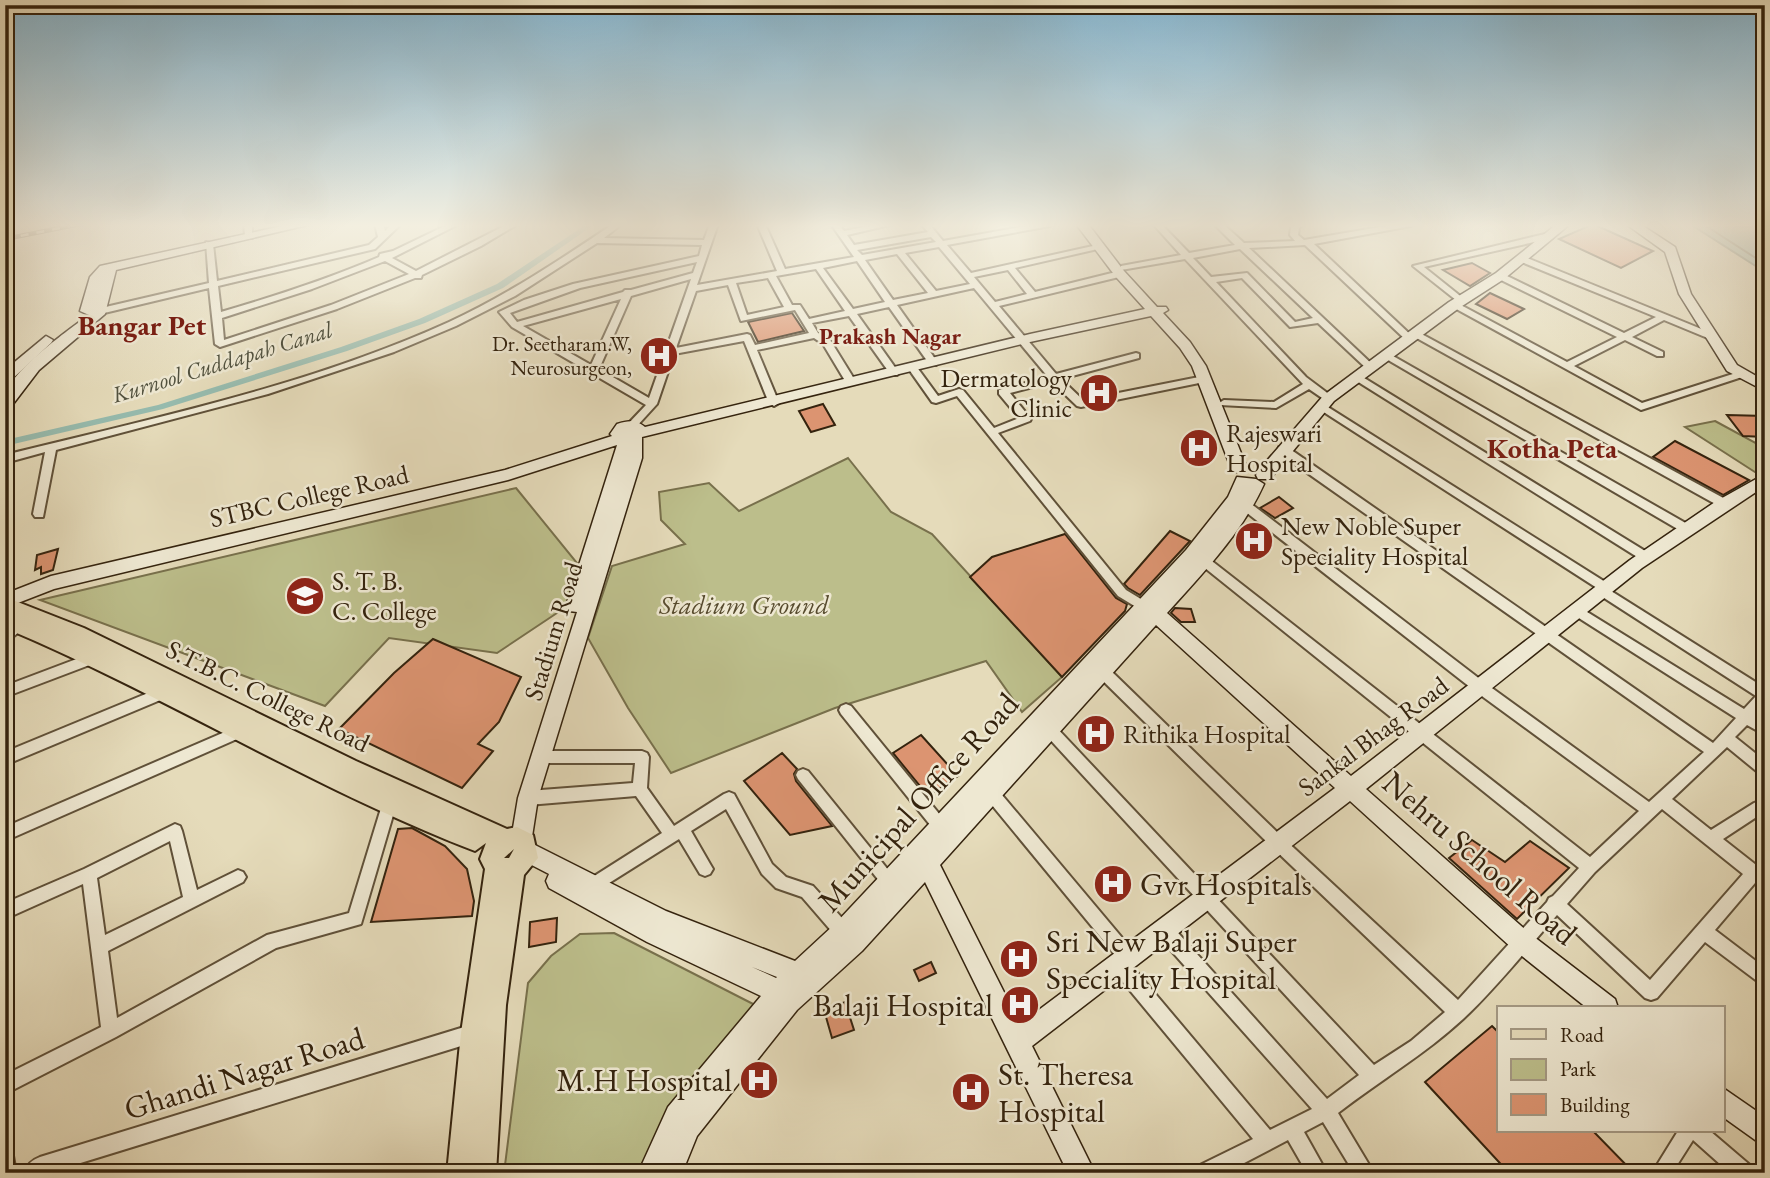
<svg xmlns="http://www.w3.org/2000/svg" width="1770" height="1178" viewBox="0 0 1770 1178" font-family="'EB Garamond',serif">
<rect width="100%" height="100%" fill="#e5dbba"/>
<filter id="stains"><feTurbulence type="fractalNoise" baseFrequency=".00286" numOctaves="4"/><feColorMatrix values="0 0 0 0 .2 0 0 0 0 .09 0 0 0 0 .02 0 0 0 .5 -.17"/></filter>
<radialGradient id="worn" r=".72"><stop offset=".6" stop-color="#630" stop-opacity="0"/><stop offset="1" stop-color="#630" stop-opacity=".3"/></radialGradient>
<g fill="#bcbe8b" stroke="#78704c" stroke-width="2">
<path d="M1715,421l50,27v24l-7,2 -73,-47z"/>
<path d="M848,458l43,54 41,22 130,143 -40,35 -36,-51 -151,47 -164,65 -43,-65 -40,-70 24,-72 73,-22 -24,-24 -2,-28 50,-9 30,28z"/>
<path d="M516,488l61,75 -5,40 -75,50 -108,-15 -64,68 -285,-106z"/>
<path d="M614,933l143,73 -113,167h-140l24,-190 23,-27 29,-22z"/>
</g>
<path fill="#96bbae" stroke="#6f7e6e" stroke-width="2" d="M1690,224h75v48z"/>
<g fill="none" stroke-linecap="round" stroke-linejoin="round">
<path stroke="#656f5e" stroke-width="2" d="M1703,224l62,40"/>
<path fill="#96bbae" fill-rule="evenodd" d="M587,224h8l-92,64 -78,35 -78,28 -184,58 -158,37v-6l153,-35 183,-58 78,-28 78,-35z"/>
</g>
<g fill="#dc9471" stroke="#34230e" stroke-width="2">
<path d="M1593,224l60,27 -32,17 -62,-29z"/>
<path d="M1472,263l18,10 -20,13 -27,-16z"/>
<path d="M1490,293l34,16 -17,10 -31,-15z"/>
<path d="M792,313l12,18 -46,11 -10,-20z"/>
<path d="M823,404l12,21 -24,7 -12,-21z"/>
<path d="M1727,415l38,1v21l-22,-1z"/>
<path d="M1675,441l74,39 -26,15 -70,-38z"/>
<path d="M1279,497l14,11 -18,10 -15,-10z"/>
<path d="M1170,531l20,10 -50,54 -12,-7 -4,-4z"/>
<path d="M1258,532l8,6 -22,14 -8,-7z"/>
<path d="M1065,534l51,64 11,6 -2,7 -63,66 -92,-100 22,-20z"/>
<path d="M58,549l-5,21 -12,4v-7l-6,3 2,-15z"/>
<path d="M1175,608l16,1 4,13h-14l-10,-9z"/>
<path d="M433,639l88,38 -22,45 -21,22 15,7 -31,37 -123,-59 55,-56z"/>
<path d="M921,735l37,41 -30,20 -35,-43z"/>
<path d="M782,753l15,16 -3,5 2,7 36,45 -42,9 -46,-54z"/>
<path d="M412,828l33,18 22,23 7,32 -2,15 -101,6 27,-93z"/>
<path d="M1472,840l33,22 25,-21 39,27 -52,51 -68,-61z"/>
<path d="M557,918l-1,24 -27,5 1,-25z"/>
<path d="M931,962l5,11 -17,8 -5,-11z"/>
<path d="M845,1002l9,28 -22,8 -8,-28z"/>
<path d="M1492,1026l7,7v98h94l41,42h-125l-84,-91z"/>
</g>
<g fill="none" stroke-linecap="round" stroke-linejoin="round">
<g stroke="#605139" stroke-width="4">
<g id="street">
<path d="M244,224h8v14l-7,-2z"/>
<path d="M375,224h8l2,7 7,-7h9l-26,25 -157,37 3,26c54,-16 107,-33 158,-55l1,-3 13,-3 56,-27h10l-67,34 24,13 92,-47h10l-37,22 -59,29 -1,3h-6l-78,31 -117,38 -5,-3 -6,-56 -109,26 -5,-3 2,-2 112,-26 -3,-41 7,2 4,37 152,-36 9,-8zM385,261l24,13 -78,31 -107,35 -2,-22 90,-29z"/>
<path d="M613,224h9l-18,14 100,2 6,-16h8l-21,61 80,-14 -20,-47h8l20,45 69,-12 -23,-33h8l5,7 35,-7h15l-47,11 7,10 74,-13 -7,-8h8l14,17 94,-17h17l-4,2 -103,19 24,28 131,-29v4l-87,20 20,24 85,-21 3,1v4l-124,30 57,68 80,-21 3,1v4l-78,21 22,21 121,-24 5,3 -5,3 -123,25 -4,-1 -25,-24 -42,11 21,26 -1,2 -32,12 128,157 28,17 2,3 -2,3h-8l-28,-17 -161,-200 -21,7 -4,-1 -24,-34 5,-3 3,1 22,30 21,-7 4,1 31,38 25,-10 -20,-24v-4l49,-13 -74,-89 -77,17 41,58 -2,2h-6l-41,-58 -32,7 42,59 -2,2h-6l-42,-59 -37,7 6,10 12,7 26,42 -1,2h-8l-24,-40 -9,-6 -57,12 22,53 -5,3 -5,-3 -25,-62 -70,13 -17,50 -21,23 -4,1 -5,-3 19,-20 -134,-78 -13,-15 25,-12 49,-16 126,-28 3,-11 -105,-2 -82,53 -59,30 -62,26 -126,42 -212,56 -13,67h-8l-2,-3 12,-62 -40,11v-8c149,-37 303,-69 444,-133 58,-27 111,-62 164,-98zM931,237l5,5 -74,13 -5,-5zM939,247l31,37 -34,7 -31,-38zM897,254l31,39 -35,7 -28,-40zM857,261l28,41 -32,7 -30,-41zM697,262l-4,11 -62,17h-6l-2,2 -106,30 -7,-9 70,-25zM816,269l29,42 -36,8 -9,-14h-8l-16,-29zM1008,270l19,24 -32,8 -21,-25zM768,278l16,29 -37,8 -11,-32zM691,279l-42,119 -50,-29 32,-73zM728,285l13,36 54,-11 14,23 -54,12 -5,-10 -3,-1 -71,14 20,-57zM621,299l-30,66 -68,-39z"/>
<path d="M1153,224h8l28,29 46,-8 -21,-21h9l21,19 51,-2 -5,-6 1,-8 3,-3h10l-5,4 -1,7 6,5 94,-16h17l-4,2 -97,18 100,94 -2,2h-6l-101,-95 -56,3 125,118 -2,2h-6l-48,-45 -28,4 -48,-49 -26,4 90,95 28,21 -1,2h-8l-16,-11 -33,19 -56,-3 -1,-2 5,-3 50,2 29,-18 -118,-125 -64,11v-4l60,-11zM1240,249l73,69 -18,4 -48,-49 -36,4 -18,-19z"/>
<path d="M1549,233l4,3 -1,2 -128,29 40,32 2,2 -5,3 -48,-38z"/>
<path d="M1522,256l194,79v4h-6l-46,-19 -32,17 31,15v4h-6l-32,-16 -51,26 68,37 97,-31h6l2,2 -2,2 -104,34 -192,-105 5,-3 3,1 110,59 50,-25 -120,-59v-4h6l121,59 32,-16 -137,-56 -1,-2z"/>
<path d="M1416,331l311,169 2,3 -2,3h-8l-306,-170v-4z"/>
<path d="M1386,352l303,173 2,3 -2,3h-8l-298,-174 -2,-2z"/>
<path d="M1356,373l294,181 2,3 -2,3h-8l-290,-182 -1,-2z"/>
<path d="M1323,404l287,181 2,3 -1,3 154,97v16l-10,12 10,6v13l-18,-10 -12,12 30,24v15l-5,-2 -33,-27 -55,52 39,31 43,-27 5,-2 6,3v16l-7,-4 -35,23 42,33v16l-10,-5 -40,47 50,38v19l-60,-45 -48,56 -6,2 -6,-2 -88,-83c-30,34 -62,74 -94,104 -39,36 -84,62 -125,94l36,60h-20l-31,-51 -19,10 23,41h-20l-19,-33 -63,33h-29l2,-7 55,-27 -140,-169 -2,-6 2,-6 4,-1 -130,-158 -2,-5 2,-5 5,-1 5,1 137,163 2,6 -2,6 -3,1 139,165 42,-21 -153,-172 -2,-6 2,-6 6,-2 6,2 156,174 32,-24 -315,-342 -2,-4 2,-4 5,-2 5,2 320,340 37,-24 34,-29 -173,-165 -174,-171 -2,-4 2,-4 5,-1 5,1 174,169 176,163 89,-98 2,-4 4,-2 26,-28 -379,-304 -2,-3 2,-3h8l382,299 49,-46 -164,-120 -233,-182 -2,-3 2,-3h8l235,180 164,119 55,-50 -425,-299 -1,-3 1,-3h8l426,296 23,-25 -165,-105 -2,-3 2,-3h8l165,102 12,-13 -158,-102 -2,-3 1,-3 -278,-179v-4zM1662,809l81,65 -93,106 -83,-76 28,-32z"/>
<path d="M18,619l4,2 2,3c-3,7 -12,15 -19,17v-13z"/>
<path d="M95,652l5,1 1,4 -1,4 -95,36v-11z"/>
<path d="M165,686l5,2 2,4 -2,4 -165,69v-13z"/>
<path d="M846,704l5,2 94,115 2,5 -2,5 -5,2 -5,-2 -94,-117 -2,-4 2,-4z"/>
<path d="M241,725l5,2 2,4 -2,4 -241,106v-14z"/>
<path d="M541,751h101l5,2 2,4 -2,31 27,38 50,-32 5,-2 5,2 38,70 14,13 27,9 39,43 2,6 -2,6 -6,2 -6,-2 -38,-44 -26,-9 -14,-14 -36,-65 -35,22 19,33 3,5 -3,5 -5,2 -5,-2 -21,-35 -81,51 -5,2 -5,-2 -3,-5 3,-5 74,-47 -26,-37 -108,9 -5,-2 -2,-5 2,-5 5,-2 105,-8 2,-20h-94l-5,-2 -2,-4 2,-4z"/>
<path d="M803,769l5,2 90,111 3,5 -3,5 -5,2 -5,-2 -90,-113 -2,-4 2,-4z"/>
<path d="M389,798l5,2 2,5 -35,119 -85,24 -160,89 -111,57v-19l96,-48 -18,-143 -78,35v-16l79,-34 91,-45 5,2 2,5 15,59 41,-20 5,2 3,5 -3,5 -135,69 9,67 150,-83 82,-22 33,-108 2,-5zM170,841l13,56 -78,38 -8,-57z"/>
<path d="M474,1024l6,3 3,6 -3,6 -6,3 -426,131h-24c3,-9 8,-13 16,-16z"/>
<path d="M1678,1131h32l41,35 2,7h-23l-37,-33 -21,33h-20z"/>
<path d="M5,1148l7,2 4,23h-11z"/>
</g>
</g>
<g stroke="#34230e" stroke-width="3">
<g id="secondary">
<path d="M291,224h21l-196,46 -11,44 -66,56 -29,38 -5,2c0,-5 -1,-12 1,-17 7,-23 62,-63 83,-78l-9,-4 10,-34 10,-11z"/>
<path d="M1076,224h12l36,47 33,36h9l2,3 -5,3 27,29 16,24 41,102 -2,4h-12l-2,-4 -39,-102 -12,-18 -29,-32 -121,26 -388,95v21l-104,340 -7,45 135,68 129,50 40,-37 351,-374 42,-53 9,-20 19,2 8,5c-22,49 -61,89 -97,129l184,163 279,-216 85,-58 50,-28v12l-123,82 -276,221 163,144 86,66 3,9h-31l-74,-59 -163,-148 -318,245 63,127h-27l-143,-291 -63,69 -65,59 -100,126 -15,37h-44l30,-66 93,-111 -114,-54 -98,-54 -3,-7 3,-7 -29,-15 -1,-10 -8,-9 7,-42 59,-186 -8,-1 -3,-5 51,-161 -109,35 -454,109 -49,19v-14l46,-18 454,-106 107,-34 -2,-2 7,-10c11,-3 18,-5 28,3l385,-93 115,-25 -29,-32zM1156,625l179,163 -315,236 -80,-159zM752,967l25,10 -1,1z"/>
<path d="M1557,224h13l-66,55 -45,29 -125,93 -64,78h-12l-2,-4 2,-4 66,-76 125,-93 47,-29z"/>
<path d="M1626,224h14l35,23 16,47 46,71 28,16v10l-38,-20 -48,-77 -14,-42z"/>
<path d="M46,336l7,4 -2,3 -41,38 -5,1v-12z"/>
<path d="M1723,1088l42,29v30l-42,-30z"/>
</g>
</g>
<g stroke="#34230e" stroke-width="4">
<path id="primary" d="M5,597l79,31 272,133 151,68 10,-2 16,8 5,23 -14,17 -18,130 -10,168h-49l14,-140 24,-164 -5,-10 6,-16 -11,8c-162,-62 -310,-156 -470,-223zM514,849l-5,9h-5z"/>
</g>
<use href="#street" fill="#eee8d2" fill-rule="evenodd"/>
<use href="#secondary" fill="#eee8d2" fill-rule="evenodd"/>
<use href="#primary" fill="#e5dbba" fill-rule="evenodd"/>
<g stroke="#34230e" stroke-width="4.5">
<path id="rail" d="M5,239l75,-15"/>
</g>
<use href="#rail" stroke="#eee8d2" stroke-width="2.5" stroke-dasharray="8" stroke-linecap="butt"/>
</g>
<linearGradient id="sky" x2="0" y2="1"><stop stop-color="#87b7d1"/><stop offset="0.58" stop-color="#f3efe0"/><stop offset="1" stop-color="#f3efe0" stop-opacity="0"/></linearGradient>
<rect width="1770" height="389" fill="url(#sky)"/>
<defs>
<g id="hospital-disc" transform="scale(2.0125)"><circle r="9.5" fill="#8f2418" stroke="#eee8d2"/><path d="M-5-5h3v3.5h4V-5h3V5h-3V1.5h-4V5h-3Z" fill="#fff"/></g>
<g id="university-disc" transform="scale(2.0125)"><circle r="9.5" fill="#8f2418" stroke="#eee8d2"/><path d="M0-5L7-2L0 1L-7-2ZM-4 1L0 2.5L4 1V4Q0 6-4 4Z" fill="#fff"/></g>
</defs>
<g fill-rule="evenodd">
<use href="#hospital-disc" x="659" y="356"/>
<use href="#hospital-disc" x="1099" y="393"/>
<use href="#hospital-disc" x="1199" y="448"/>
<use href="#hospital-disc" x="1254" y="541"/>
<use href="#university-disc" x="305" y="596"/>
<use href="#hospital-disc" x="1096" y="734"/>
<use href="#hospital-disc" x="1113" y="884"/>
<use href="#hospital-disc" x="1019" y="959"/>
<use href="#hospital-disc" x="1020" y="1005"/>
<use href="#hospital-disc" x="759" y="1080"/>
<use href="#hospital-disc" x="971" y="1092"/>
</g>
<g text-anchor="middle" stroke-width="5" stroke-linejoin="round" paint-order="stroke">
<g font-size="21" fill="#34230e" stroke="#eee8d2" text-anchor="end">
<text x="632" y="351">Dr. Seetharam.W,<tspan x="632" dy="24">Neurosurgeon,</tspan></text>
</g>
<g font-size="23" font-weight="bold" fill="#7a1f14" stroke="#eee8d2">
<text x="890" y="344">Prakash Nagar</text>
</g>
<g font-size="23" font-style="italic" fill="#51513e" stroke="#eee8d2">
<text transform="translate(222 362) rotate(-17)" y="8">Kurnool Cuddapah Canal</text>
</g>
<g font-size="26" fill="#34230e" stroke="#eee8d2" text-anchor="start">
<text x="1072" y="387" text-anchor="end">Dermatology<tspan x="1072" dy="30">Clinic</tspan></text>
<text x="1226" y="442">Rajeswari<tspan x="1226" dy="30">Hospital</tspan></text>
<text x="1281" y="535">New Noble Super<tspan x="1281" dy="30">Speciality Hospital</tspan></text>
<text x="332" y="590">S. T. B.<tspan x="332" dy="30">C. College</tspan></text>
<text x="1123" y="743">Rithika Hospital</text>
</g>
<g font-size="26" fill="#34230e" stroke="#eee8d2">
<text transform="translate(309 496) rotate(-13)" y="9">STBC College Road</text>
<text transform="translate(553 631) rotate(-73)" y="9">Stadium Road</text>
<text transform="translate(268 696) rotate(26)" y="9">S.T.B.C. College Road</text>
<text transform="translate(1373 736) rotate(-37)" y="9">Sankal Bhag Road</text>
</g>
<g font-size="26" font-style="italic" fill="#564a2d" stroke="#eee8d2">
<text x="744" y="614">Stadium Ground</text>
</g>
<g font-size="28" font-weight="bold" fill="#7a1f14" stroke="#eee8d2">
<text x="142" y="335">Bangar Pet</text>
</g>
<g font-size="28" font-weight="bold" fill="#7a1f14" stroke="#eee8d2">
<text x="1552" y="458">Kotha Peta</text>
</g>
<g font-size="32" fill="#34230e" stroke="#eee8d2">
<text transform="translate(918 802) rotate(-48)" y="11">Municipal Office Road</text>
<text transform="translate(1480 858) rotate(41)" y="11">Nehru School Road</text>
<text transform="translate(244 1073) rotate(-17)" y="11">Ghandi Nagar Road</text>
</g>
<g font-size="32" fill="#34230e" stroke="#eee8d2" text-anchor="start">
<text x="1140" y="895">Gvr Hospitals</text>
<text x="1046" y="952">Sri New Balaji Super<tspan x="1046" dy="37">Speciality Hospital</tspan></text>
<text x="993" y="1016" text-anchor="end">Balaji Hospital</text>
<text x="998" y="1085">St. Theresa<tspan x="998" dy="37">Hospital</tspan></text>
<text x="732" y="1091" text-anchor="end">M.H Hospital</text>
</g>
</g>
<rect width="1770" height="1178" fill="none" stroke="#e5dbba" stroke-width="28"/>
<rect x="7" y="7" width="1756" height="1164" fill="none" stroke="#34230e" stroke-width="3.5"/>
<rect x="14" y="14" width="1742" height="1150" fill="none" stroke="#34230e" stroke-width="2"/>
<rect x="1497" y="1006" width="228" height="126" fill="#eee8d2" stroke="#a49984" stroke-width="2"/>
<rect x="1511" y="1029" width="35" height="10" fill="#e5dbba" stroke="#a49984" stroke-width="2"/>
<text x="1560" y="1042" font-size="21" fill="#34230e">Road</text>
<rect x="1511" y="1059" width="35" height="21" fill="#bcbe8b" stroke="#a49984" stroke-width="2"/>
<text x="1560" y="1076" font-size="21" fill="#34230e">Park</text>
<rect x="1511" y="1094" width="35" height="21" fill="#dc9471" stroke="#a49984" stroke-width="2"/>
<text x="1560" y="1112" font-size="21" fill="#34230e">Building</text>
<rect width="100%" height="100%" filter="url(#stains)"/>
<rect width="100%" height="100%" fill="url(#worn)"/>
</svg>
